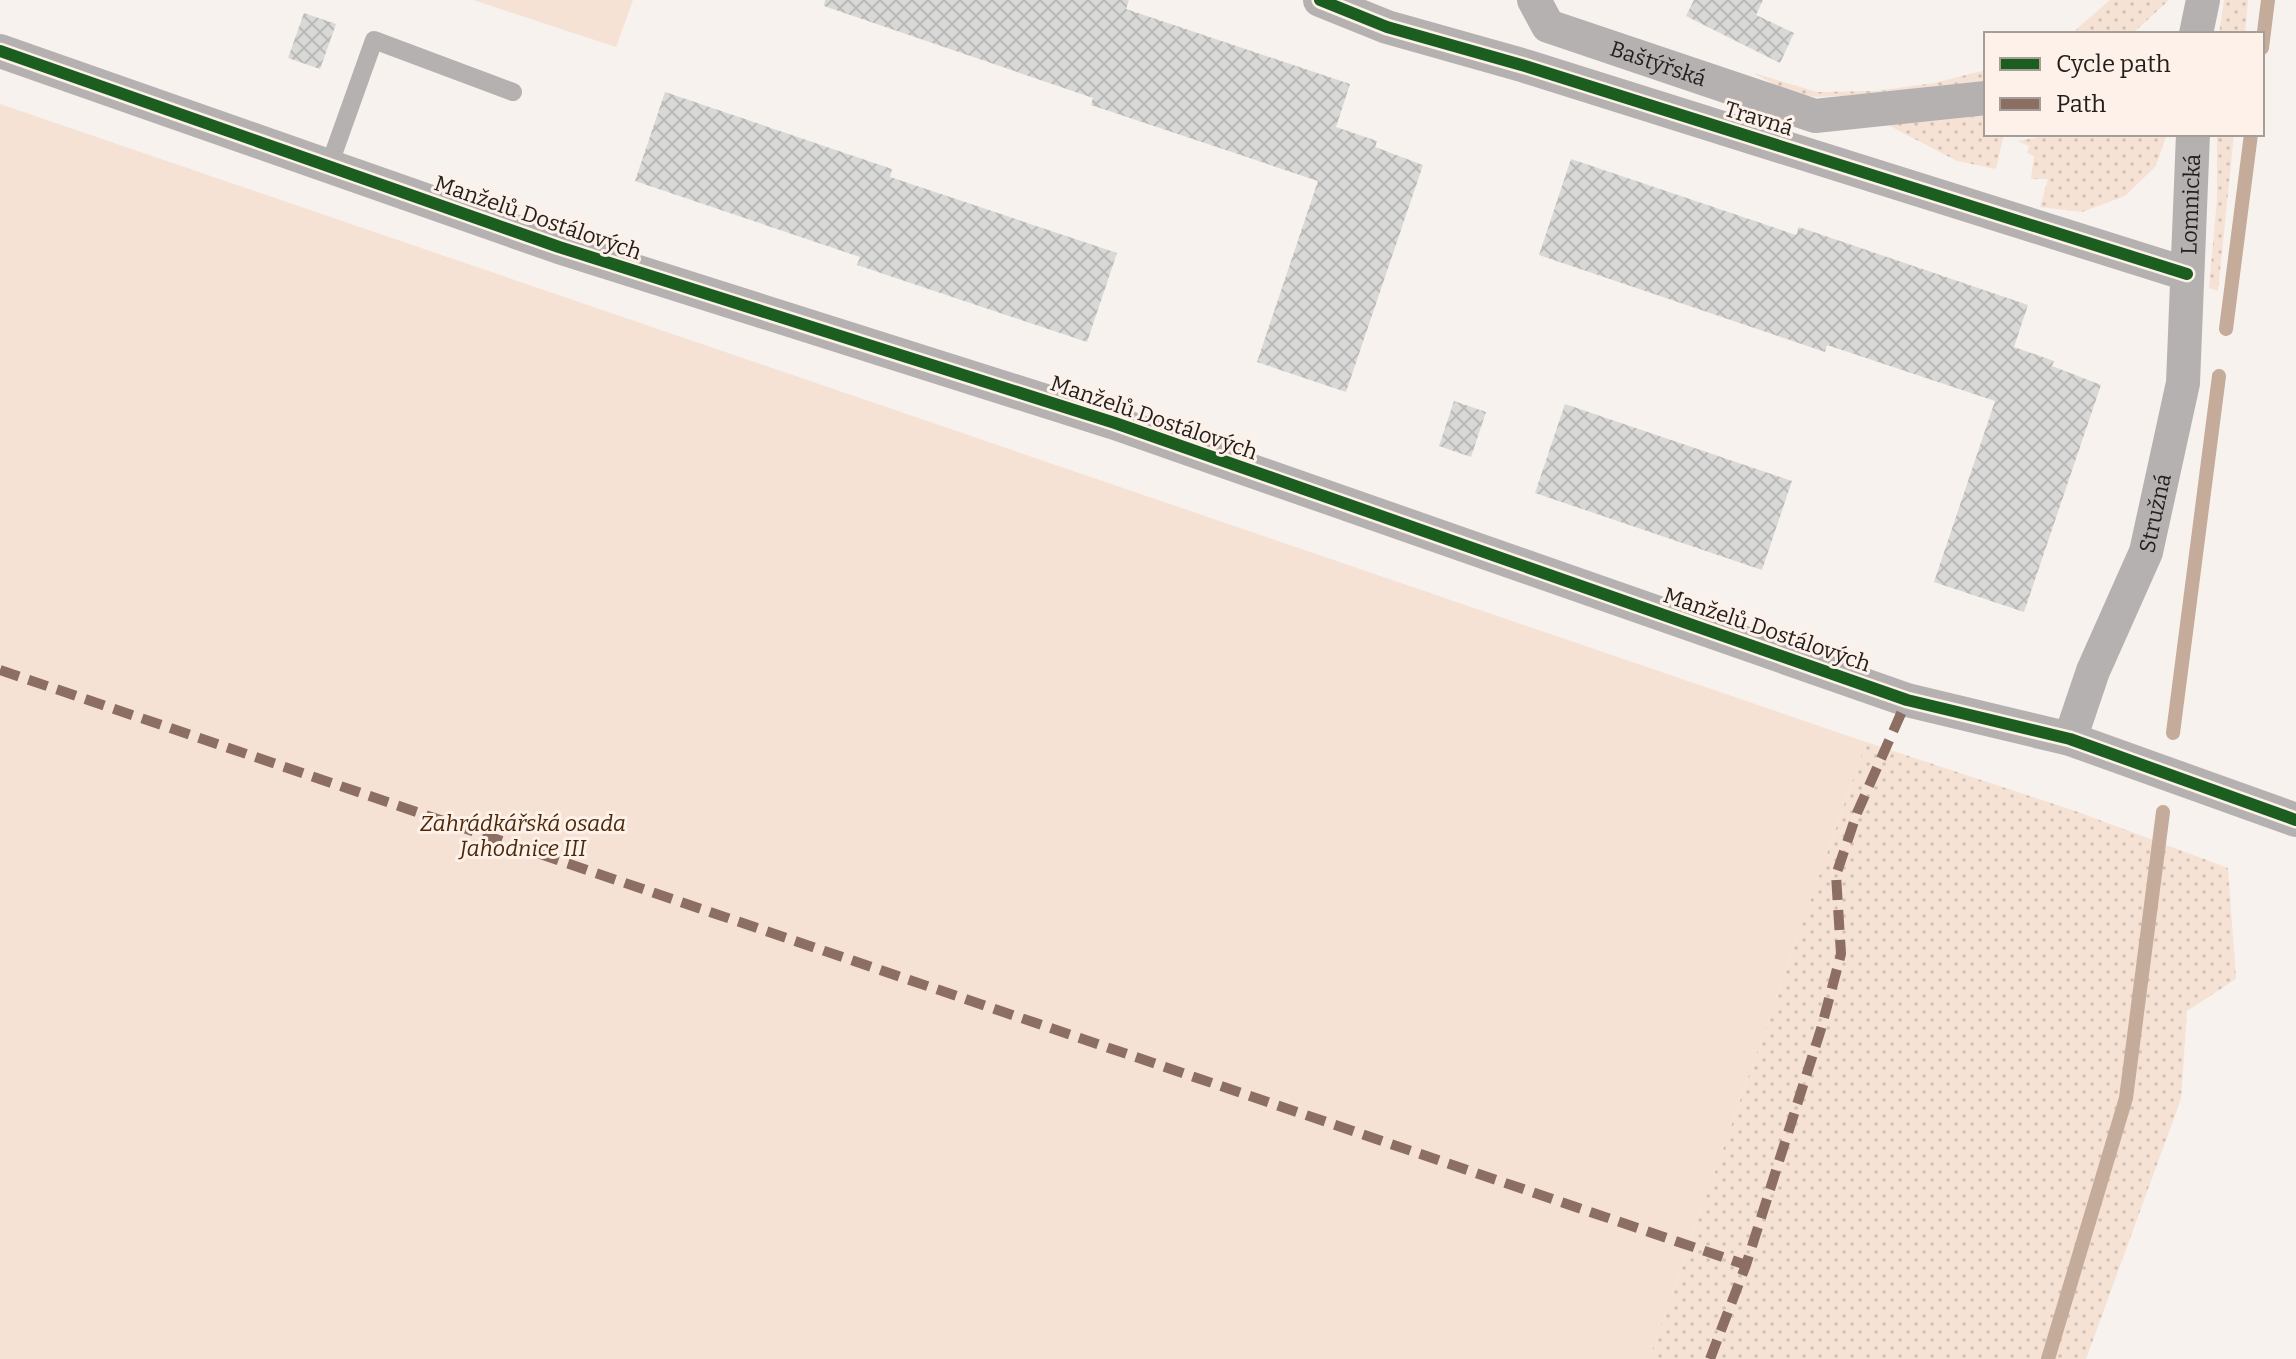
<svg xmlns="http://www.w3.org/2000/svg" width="2296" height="1359" viewBox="0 0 2296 1359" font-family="Bitter,serif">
<defs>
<pattern id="grass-dots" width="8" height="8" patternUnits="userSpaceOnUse" patternTransform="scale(2)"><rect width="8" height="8" fill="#f5e2d5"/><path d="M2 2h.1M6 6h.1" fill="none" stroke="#d2c1b6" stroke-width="1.8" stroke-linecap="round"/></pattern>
<pattern id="building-cross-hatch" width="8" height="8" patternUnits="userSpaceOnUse" patternTransform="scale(2)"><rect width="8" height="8" fill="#d8d8d6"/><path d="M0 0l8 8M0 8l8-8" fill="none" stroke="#b9b9b7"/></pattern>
</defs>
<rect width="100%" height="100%" fill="#f8f2ee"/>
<g fill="url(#grass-dots)">
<path d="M2110,0h59l-37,34h-61z"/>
<path d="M2224,0h24l-3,34h-26z"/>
<path d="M1986,70v11l-142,15 -28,1 -28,-4 -34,-20 63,19 58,-1 59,-8z"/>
<path d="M1986,113v21h18l-8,35 -39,-8 -73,-38z"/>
<path d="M2037,134h130l-11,32 -31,30 -43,16 -42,-5 8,-28h-17l3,-23 -7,-3 2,-7 -12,-5 19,-3z"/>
<path d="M2217,134h17l-16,157 -9,-3 8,-89z"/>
<path d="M1866,742l212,70 150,56 8,111 -49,32 -6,88 -95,260h-437z"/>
</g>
<g fill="#f5e2d5">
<path d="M473,0h160l-17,47z"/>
<path d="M0,104l1866,638 -217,617h-1649z"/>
</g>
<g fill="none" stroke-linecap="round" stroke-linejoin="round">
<g stroke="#c5ab99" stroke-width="14">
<path d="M2262,48l6,-48"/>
<path d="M2226,329l25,-195"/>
<path d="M2173,733l46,-357"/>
<path d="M2048,1359l78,-261 37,-286"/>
</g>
</g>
<g fill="url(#building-cross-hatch)">
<path d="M825,0h304l-3,9 224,75 -14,43 41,14 -2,6 48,18 -77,227 -89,-30 61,-181 -227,-76 2,-7 -269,-92z"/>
<path d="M1694,0h69l-7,15 38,18 -14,30 -94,-47z"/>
<path d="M304,13l32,11 -16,45 -32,-11z"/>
<path d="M665,92l227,77 -2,8 227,76 -30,89 -230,-77 3,-8 -225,-76z"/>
<path d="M1571,159l225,76 3,-8 229,78 -14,42 40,14 -2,5 49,19 -77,227 -90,-30 61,-181 -168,-56 -2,7 -286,-97z"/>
<path d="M1454,401l32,11 -15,45 -32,-11z"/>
<path d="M1565,404l227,77 -30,89 -227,-77z"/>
</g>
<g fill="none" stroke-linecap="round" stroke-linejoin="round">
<path stroke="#b4b1b0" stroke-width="18" d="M329,166l45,-126 139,52"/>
<g stroke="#b4b1b0" stroke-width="34">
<path d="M1320,0l67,27 138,39 662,208"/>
<path id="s1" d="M1534,0l14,26 267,90 171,-18"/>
<path d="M2196,34l7,-34"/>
<path d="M0,51l559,196 556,176 792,277 163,39 226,81"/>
<path id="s2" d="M2070,739l23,-68 53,-119 37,-169 10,-249"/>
</g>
<g stroke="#8d6e63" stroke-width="10" stroke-dasharray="20 10" stroke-linecap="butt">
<path d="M0,670l1746,595"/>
<path d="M1710,1359l36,-94 75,-236 20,-75 -5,-79 21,-62 50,-113"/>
</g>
<g stroke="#fdf1e9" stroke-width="17">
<g id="cycleway">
<path d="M1320,0l67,27 138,39 662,208"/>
<path d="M0,51l559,196 556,176 792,277 163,39 226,81"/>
</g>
</g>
<use href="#cycleway" stroke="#1b5e20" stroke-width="12"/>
</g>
<g text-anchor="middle" stroke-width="6" stroke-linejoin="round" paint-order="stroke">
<g font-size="22" fill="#221e1b" stroke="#fdf1e9">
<text dy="8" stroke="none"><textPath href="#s1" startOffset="146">Baštýřská</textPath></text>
<text transform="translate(1759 118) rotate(17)" y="8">Travná</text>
<text dy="8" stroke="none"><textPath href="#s2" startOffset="554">Lomnická</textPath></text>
<text transform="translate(538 217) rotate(19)" y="8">Manželů Dostálových</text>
<text transform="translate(1154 417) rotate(19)" y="8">Manželů Dostálových</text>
<text dy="8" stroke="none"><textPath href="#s2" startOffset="242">Stružná</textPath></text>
<text transform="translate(1767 629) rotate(19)" y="8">Manželů Dostálových</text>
</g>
<g font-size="22" font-style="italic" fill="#4c2909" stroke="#fdf1e9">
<text x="523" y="831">Zahrádkářská osada<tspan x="523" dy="25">Jahodnice III</tspan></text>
</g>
</g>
<rect x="1984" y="32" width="280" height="104" fill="#fdf1e9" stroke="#a59d97" stroke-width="2"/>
<rect x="2000" y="58" width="40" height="12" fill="#1b5e20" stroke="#a59d97" stroke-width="2"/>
<text x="2056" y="72" font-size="24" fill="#221e1b">Cycle path</text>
<rect x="2000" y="98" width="40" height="12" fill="#8d6e63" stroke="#a59d97" stroke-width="2"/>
<text x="2056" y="112" font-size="24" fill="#221e1b">Path</text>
</svg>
